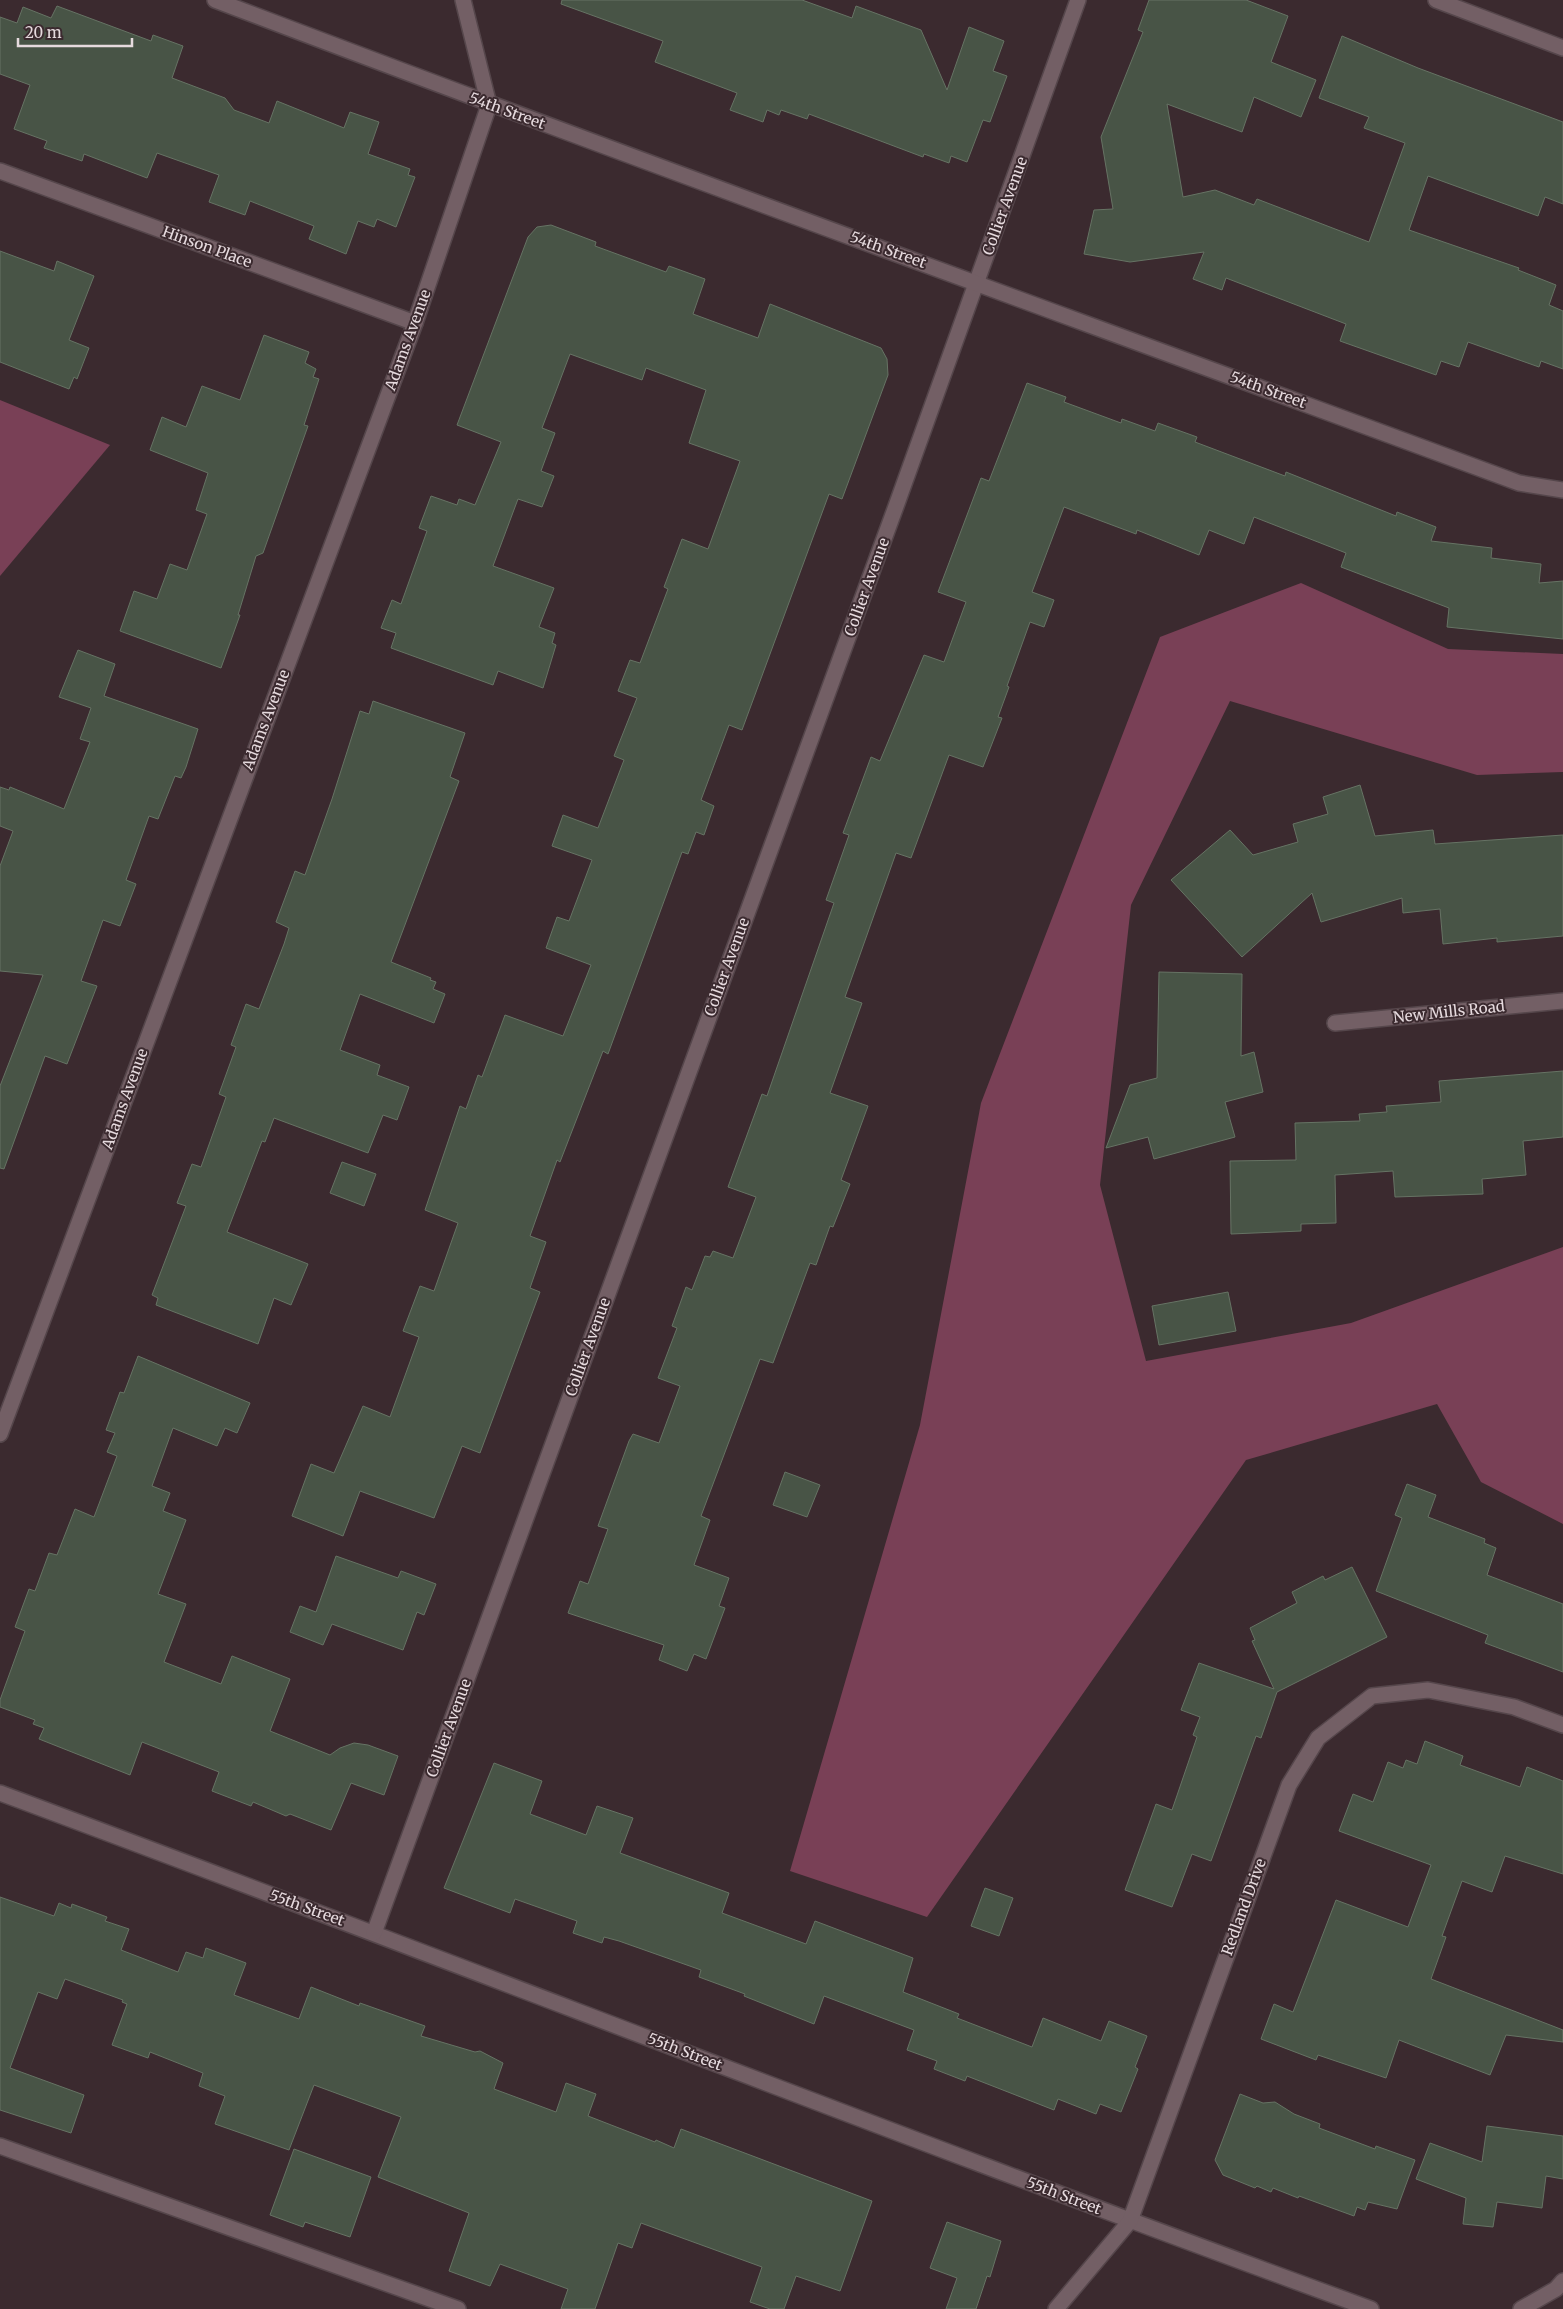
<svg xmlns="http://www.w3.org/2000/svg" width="1563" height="2309" viewBox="0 0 1563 2309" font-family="Merriweather,serif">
<rect width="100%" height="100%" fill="#3b2a2f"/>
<g fill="#794056">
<path d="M0,400l110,45 -110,131z"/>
<path d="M1301,583l147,66 115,5v118l-86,3 -247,-74 -99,204 -31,280 46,176 205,-38 212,-76v277l-82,-42 -44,-78 -191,56 -319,457 -137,-46 130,-446 61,-322 179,-466z"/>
</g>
<g fill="#485446" stroke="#667364">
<path d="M562,0h240l50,18 4,-12 65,24 26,60 22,-63 35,14 -11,30 14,5 -17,46 -7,-2 -16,42 -16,-6 -2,7 -25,-9 -1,3 -114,-43 -2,5 -26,-9 -2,5 -12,-5 -4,12 -33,-12 7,-17 -82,-31 8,-21 -102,-37z"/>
<path d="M1149,0h97l42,16 -17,46 45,18 -15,37 -47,-20 -12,35 -75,-28 16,93 32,-7 39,15 3,-6 112,43 36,-99 -41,-15 5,-11 -50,-19 23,-62 76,32 145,54v82l-18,-7 -7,19 -110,-40 -19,54 110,38 -1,2 38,15 -7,20 14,6v58l-22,-8 -2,6 -71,-25 -9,25 -18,-6 -5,14 -96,-34 6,-17 -120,-46 -4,12 -29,-11 11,-27 -74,10 -46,-8 10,-44 19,-1 -12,-72 42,-105 -5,-2z"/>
<path d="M57,6l94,35 2,-6 30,11 -11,32 53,20 9,12 35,13 8,-22 67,27 6,-16 29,10 -11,32 42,15 -2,6 7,2 -19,50 -19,-8 -3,8 -16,-6 -12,33 -37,-15 5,-13 -64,-25 -5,14 -36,-13 10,-27 -62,-22 -10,25 -63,-24 -2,7 -38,-13 3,-7 -33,-12 16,-44 -30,-11v-57l17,6 6,-16 28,11z"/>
<path d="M551,225l45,17 -1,4 71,26 3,-6 36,13 -12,35 65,24 12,-34 111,44 6,11 1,16 -46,124 -13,-5 -87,236 -13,-5 -28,75 13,6 -10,29 -8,-3 -8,22 -6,-2 -74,202 -5,-3 -43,111 -3,-2 -27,76 16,6 -16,46 10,4 -60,161 -18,-7 -28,72 -74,-27 -17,45 -51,-20 19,-52 23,9 29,-67 27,11 29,-80 -16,-6 17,-45 14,5 24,-68 -33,-13 35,-104 6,3 12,-34 4,2 23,-62 58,21 28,-71 -45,-17 11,-31 12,4 23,-61 -40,-14 11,-31 35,13 26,-68 -10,-4 23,-58 -19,-7 12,-31 10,3 28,-74 -4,-2 18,-48 26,10 32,-88 -51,-18 17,-53 -60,-22 -4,12 -72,-26 -28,74 13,5 -14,38 13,5 -12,31 -24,-8 -25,67 61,22 -15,39 16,6 -3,10 4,2 -13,43 -45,-17 -5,14 -102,-37 5,-15 -15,-5 11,-28 9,4 26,-73 -8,-3 12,-32 26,9 2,-6 16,6 26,-63 -44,-17 71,-188 9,-10z"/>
<path d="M0,251l54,20 3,-10 37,15 -25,64 20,8 -12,31 -3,-2 -5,12 -69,-27z"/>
<path d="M264,335l45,17 -4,11 11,6 -3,8 6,2 -15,46 4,1 -45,127 -7,3 -18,59h2l-19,53 -101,-37 14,-40 23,8 13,-35 17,6 20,-56 -11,-4 12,-37 -58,-23 12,-33 24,10 16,-41 38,14z"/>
<path d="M1027,383l39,14 -2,5 57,21 1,-4 33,12 3,-8 39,14 -2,5 90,34 1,-4 110,44 1,-4 39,15 -5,14 61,7 -1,10 50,6 -2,19 24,-2v58l-116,-12 2,-19 -108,-41 5,-14 -92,-36 -10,27 -35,-14 -10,25 -62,-25 -1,4 -72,-27 -32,85 22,8 -10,27 -14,-5 -23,64 2,1 -11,30 4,1 -19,49 -34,-12 -38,103 -15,-5 -51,144 17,6 -32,90 38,13 -27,74 9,4 -17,43 -3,-1 -14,39 -6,-2 -37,100 -13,-4 -59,157 9,4 -16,45 35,13 -10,28 6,2 -19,51 -12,-5 -7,17 -28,-11 5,-15 -96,-32 12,-32 8,3 20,-55 -10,-3 31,-85 4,-7 26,9 21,-57 -22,-8 19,-50 -5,-2 14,-39 6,3 13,-34 5,1 3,-6 20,7 23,-61 -28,-10 34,-93 5,2 67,-193 -8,-3 23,-65 -6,-2 28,-76 9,4 44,-106 20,7 22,-60 -28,-10 43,-114 8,3z"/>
<path d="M78,650l37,14 -11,32 94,33 -12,38 -5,11 -6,-2 -17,43 -9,-3 -23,64 10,4 -16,42 -17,-6 -22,61 16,5 -30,78 -22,-8 -41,113 -4,-1v-82l43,-111 -43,-4v-105l13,-35 -13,-5v-39l9,3 1,-3 54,22 26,-67 -10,-3 11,-31 -32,-11z"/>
<path d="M373,701l92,32 -15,44 9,4 -68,181 40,16 -1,2 6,2 -3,7 12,5 -11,29 -74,-29 -20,56 40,15 -3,10 32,12 -12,33 -14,-5 -15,38 -94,-35 -9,24 -3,-1 -35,91 81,32 -17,41 -17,-7 -16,46 -102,-39 2,-7 -6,-3 34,-89 -9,-3 15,-39 9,3 25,-70 -7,-3 17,-47 -5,-2 15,-41 13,5 25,-65 5,-16 -13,-6 19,-51 10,4 27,-76 28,-88 9,3z"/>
<path d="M1360,785l15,51 58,-6 2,14 128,-9v101l-66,6v-4l-54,6 -3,-35 -37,4 -1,-15 -81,24 -9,-29 -70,64 -71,-77 59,-50 23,25 45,-13 -5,-18 35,-10 -5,-17z"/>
<path d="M1159,972l83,2 -1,82 13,-4 9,40 -38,10 10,35 -81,22 -6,-22 -42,11 24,-63 27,-7z"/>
<path d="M1563,1071v66l-40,4 3,34 -44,4 1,15 -88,3 -2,-26 -58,4 1,48 -35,1v7l-70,3 -1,-73 66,-1 -1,-37 65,-2 -1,-7 28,-2 -1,-6 55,-4 -2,-21z"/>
<path d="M342,1162l34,12 -12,32 -34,-13z"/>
<path d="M1228,1292l8,39 -77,14 -7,-39z"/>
<path d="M138,1356l112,47 -13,30 -12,-5 -8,18 -44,-18 -21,58 18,7 -7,18 23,9 -28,74 28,10 -22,58 57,22 11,-28 58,23 -20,52 60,24 10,-7 14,-5 14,2 30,11 -14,39 -33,-12 -20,47 -41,-16 -4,2 -33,-14 -2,4 -39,-15 7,-19 -77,-30 -12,33 -91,-36 5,-11 -11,-4 2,-4 -35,-13v-7l25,-69 -10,-4 14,-38 6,2 14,-38 8,2 18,-46 19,8 23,-61 -10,-4 8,-19 -9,-3 14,-38 4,1z"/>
<path d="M785,1472l35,13 -13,32 -34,-12z"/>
<path d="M1407,1484l29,11 -8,22 57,22 -1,4 12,5 -9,27 76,29v68l-78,-29 3,-8 -112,-44 26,-73 -7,-3z"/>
<path d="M336,1556l62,22 3,-7 35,13 -12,31 -7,-3 -14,38 -71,-26 -9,21 -33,-13 10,-26 16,6z"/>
<path d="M1352,1567l35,70 -110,55 -16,46 -5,-2 -45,125 -19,-7 -20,53 -47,-17 31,-86 16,6 25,-73 -4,-2 7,-18 -19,-7 18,-47 75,26 -22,-48 3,-1 -5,-12 47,-25 -5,-11 31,-16 2,4z"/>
<path d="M1425,1741l38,15 -3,9 60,22 7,-20 36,14v93l-58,-18 -13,36 -30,-11 -20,55 4,1 -15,42 132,51v12l-57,-7 -16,40 -91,-35 -13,38 -68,-23 -2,5 -55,-21 13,-35 19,8 43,-112 72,27 23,-62 -92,-34 14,-37 20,8 15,-40 15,6 3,-8 11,4z"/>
<path d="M494,1763l48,18 -12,33 56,21 11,-29 36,12 -13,35 109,40 -7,20 84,31 9,-23 98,37 -10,34 56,22 -2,4 75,29 11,-29 58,23 8,-20 38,15 -12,31 3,2 -17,43 -21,-8 -4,10 -38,-15 -4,11 -87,-34 -2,5 -31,-12 3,-8 -30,-11 7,-20 -90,-34 -10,28 -70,-28 1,-2 -46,-17 2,-7 -82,-29 -15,-4 -2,6 -29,-10 4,-12 -62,-22 -5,14 -66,-25z"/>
<path d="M985,1888l28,10 -14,38 -28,-10z"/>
<path d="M0,1897l54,19 5,-13 12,5 1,-4 35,13 -2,4 24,8 -8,21 57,22 8,-20 17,6 3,-10 40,15 -12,32 65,24 12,-32 48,19 1,-3 65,23 -4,10 54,16 5,-1 23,12 -9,26 62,23 10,-29 30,11 -8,22 67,26 1,-2 18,8 7,-19 191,72 -32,90 -44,-15 -12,33h-14l-20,-7 12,-35 -121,-44 -9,25 -14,-5 -23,66h-34l7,-20 -68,-25 -10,22 -41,-15 20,-58 -91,-36 23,-60 -87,-32 -25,65 -74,-26 10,-28 -26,-10 4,-13 -53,-21 -2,6 -36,-13 15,-41 -5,-2 1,-2 -58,-21 -8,20 -19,-7 -28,76 74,27 -13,38 -71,-23z"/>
<path d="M1240,2094l23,9 12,-1 19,12 26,10 -1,4 56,21 1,-3 39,14 -18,49 -29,-7 -3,8 -8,-3 -3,9 -55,-20 -1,2 -25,-10 -2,4 -14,-6 -2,2 -32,-13 -8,-15z"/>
<path d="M1487,2126l76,10v43l-17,-3 -4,32 -45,-6 -4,25 -30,-3 3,-26 -50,-19 14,-36 52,19z"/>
<path d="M294,2149l77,28 -21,60 -45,-15 -2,5 -33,-12z"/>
<path d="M947,2222l54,19 -11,36 -3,-1 -11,33h-30l11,-31 -27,-10z"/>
</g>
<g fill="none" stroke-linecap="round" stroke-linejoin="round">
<g stroke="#55464b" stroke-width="18">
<path id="lane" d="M0,2146l458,163"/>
</g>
<g stroke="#55464b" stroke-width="18">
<g id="street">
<path d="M1436,0l127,48"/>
<path d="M0,171l415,152"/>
<path d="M1335,1023l228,-22"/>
<path d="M0,1434l415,-1111 74,-218 -26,-105"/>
<path d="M0,1793c458,170 912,349 1371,516"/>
<path d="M374,1933l521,-1424 183,-509"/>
<path d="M1056,2309l74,-88 159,-436 29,-47 54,-42 56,-6 86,17 49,18"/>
<path d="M1521,2309l35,-20 7,-8"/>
</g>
</g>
<g stroke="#55464b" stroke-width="18">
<path id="secondary" d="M215,0c433,165 869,322 1304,483l44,7"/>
</g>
<use href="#lane" stroke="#735f65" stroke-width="15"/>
<use href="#street" stroke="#735f65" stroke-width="15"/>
<use href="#secondary" stroke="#735f65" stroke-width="15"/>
</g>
<g text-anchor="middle" stroke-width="4" stroke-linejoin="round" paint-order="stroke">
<g font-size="15" fill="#e6dade" stroke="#3b2a2f">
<text transform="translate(507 111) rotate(20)" y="5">54th Street</text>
<text transform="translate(1005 206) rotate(-70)" y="5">Collier Avenue</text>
<text transform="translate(207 247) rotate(20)" y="5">Hinson Place</text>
<text transform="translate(888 250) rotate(20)" y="5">54th Street</text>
<text transform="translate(408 340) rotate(-70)" y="5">Adams Avenue</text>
<text transform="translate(1268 390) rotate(20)" y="5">54th Street</text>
<text transform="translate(867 587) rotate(-70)" y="5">Collier Avenue</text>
<text transform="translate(266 720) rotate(-69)" y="5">Adams Avenue</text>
<text transform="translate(727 967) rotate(-70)" y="5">Collier Avenue</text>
<text transform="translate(1449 1012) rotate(-6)" y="5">New Mills Road</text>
<text transform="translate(125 1099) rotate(-70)" y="5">Adams Avenue</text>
<text transform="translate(588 1347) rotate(-70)" y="5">Collier Avenue</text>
<text transform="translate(449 1728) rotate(-70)" y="5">Collier Avenue</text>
<text transform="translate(1244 1907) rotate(-70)" y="5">Redland Drive</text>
<text transform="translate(307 1908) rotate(20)" y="5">55th Street</text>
<text transform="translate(685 2052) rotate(21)" y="5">55th Street</text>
<text transform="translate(1064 2196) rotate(21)" y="5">55th Street</text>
</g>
</g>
<path d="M18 38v8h114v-8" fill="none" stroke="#e6dade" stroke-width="2.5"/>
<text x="25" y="38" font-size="15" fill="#e6dade" stroke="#3b2a2f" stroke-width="4" paint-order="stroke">20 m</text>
</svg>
